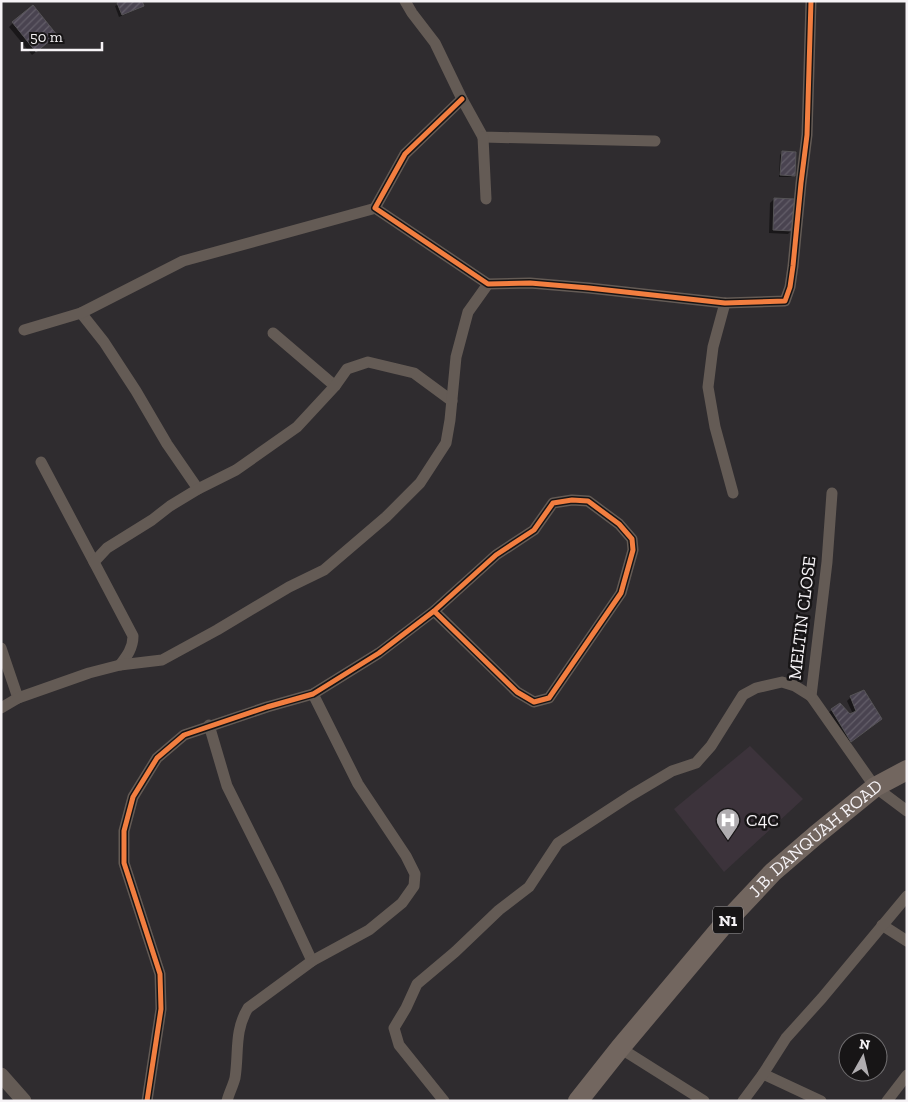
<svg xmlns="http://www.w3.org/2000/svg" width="908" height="1102" viewBox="0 0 908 1102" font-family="'Zilla Slab',serif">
<defs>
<pattern id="building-hatch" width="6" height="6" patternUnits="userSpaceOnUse" patternTransform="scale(1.25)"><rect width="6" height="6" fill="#494350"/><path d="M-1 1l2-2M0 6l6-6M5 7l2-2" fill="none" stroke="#645f6a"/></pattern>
</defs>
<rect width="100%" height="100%" fill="#2f2c2f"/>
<path fill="#3c333b" d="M750,746l53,53 -79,73 -50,-63z"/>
<g fill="#0007">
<path d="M124,1l18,5 -2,2 -21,9 -4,-11z"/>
<path d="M13,23l39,16 -20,16 -23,-28z"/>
<path d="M782,152l11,23 -2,2h-12l1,-22z"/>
<path d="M774,199l18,31 -4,4 -19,-1 1,-30z"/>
<path d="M851,697l26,26 -30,22 -19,-32 4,-3 17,6 4,-2 -6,-13z"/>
</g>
<g fill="url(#building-hatch)" stroke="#565457">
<path d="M121,1h21l2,5 -22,9 -5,-12z"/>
<path d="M33,5l24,30 -21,17 -24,-30z"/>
<path d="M782,151l14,1 -1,24 -15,-1z"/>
<path d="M774,198l21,1 -2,32 -20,-1z"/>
<path d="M864,690l18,29 -31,23 -20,-33 9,-6 10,11 6,-3 -6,-15z"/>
</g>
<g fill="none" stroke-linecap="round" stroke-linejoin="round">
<g stroke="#645b55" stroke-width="11">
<path d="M405,1l7,12 23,30 27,56 21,38 172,4"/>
<path d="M462,99l-57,55 -30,54 113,76 42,-1 59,5 136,15 60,-2 5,-14 3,-21 8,-83 6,-48 4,-134"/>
<path d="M483,137l3,62"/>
<path d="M725,303l-12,44 -5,40 7,40 18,66"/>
<path d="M81,313l23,29 32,49 31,53 31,45"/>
<path d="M24,330l57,-17 102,-52 193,-53"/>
<path d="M273,333l62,53"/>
<path d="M41,462l53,100"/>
<path d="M832,493l-5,69 -16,134 64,91 32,24"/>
<path d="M1,648l17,50"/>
<path d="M120,665c7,-9 13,-17 13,-29l-39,-74 13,-14 45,-28 18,-14 28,-17 38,-19 61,-43 38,-41 12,-17 21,-7 46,11 38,28"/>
<path d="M1,708l17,-10 71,-25 31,-8 42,-5 55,-30 72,-43 35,-17 62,-53 34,-34 26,-40 4,-23 6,-63 12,-45 20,-28"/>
<path d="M209,725l18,61 50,100 35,75"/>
<path d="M882,925l25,16"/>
<path d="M620,1048l84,53"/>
<path d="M763,1074l58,27"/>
<path d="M147,1101l14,-92 -1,-35 -36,-111v-32l9,-34 24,-39 27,-23 83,-28 46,-13 66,-41 55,-42 62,-56 38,-25 19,-27 19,-3 16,1 31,23 13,15 1,11 -12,43 -72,105 -15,4 -17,-10 -83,-81"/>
<path d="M227,1101c2,-8 6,-15 8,-23 4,-25 -1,-47 13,-70l64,-47 57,-31 33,-27 12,-17 1,-12 -9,-18 -48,-72 -45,-90"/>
<path d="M444,1101l-45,-56 -5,-17 12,-20 11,-24 38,-32 44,-42 30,-23 29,-44 72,-47 42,-25 24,-8 15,-17 32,-51 13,-7 26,-6 13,4 16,10"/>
<path d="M743,1101l20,-27 23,-36 36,-40 85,-102"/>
<path d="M887,1101l20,-26"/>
</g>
<path stroke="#645b55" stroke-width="15" d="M1,1075l23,26"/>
<path stroke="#72665f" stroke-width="20" id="s1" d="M578,1101l42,-53 105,-125 48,-51 43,-37 59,-48 32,-17"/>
<g stroke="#171516" stroke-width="8">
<g id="cycleway">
<path d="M462,99l-57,55 -30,54 113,76 42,-1 59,5 136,15 60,-2 5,-14 3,-21 8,-83 6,-48 4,-134"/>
<path d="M147,1101l14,-92 -1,-35 -36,-111v-32l9,-34 24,-39 27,-23 83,-28 46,-13 66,-41 55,-42 62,-56 38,-25 19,-27 19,-3 16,1 31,23 13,15 1,11 -12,43 -72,105 -15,4 -17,-10 -83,-81"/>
</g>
</g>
<use href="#cycleway" stroke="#f27e40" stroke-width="5"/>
</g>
<defs>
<g id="hospital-pin" transform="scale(1.25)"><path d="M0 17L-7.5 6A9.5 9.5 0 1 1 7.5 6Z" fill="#b0adb0" stroke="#171516"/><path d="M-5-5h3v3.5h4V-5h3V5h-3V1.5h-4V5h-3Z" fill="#fff"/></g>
</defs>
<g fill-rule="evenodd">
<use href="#hospital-pin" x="728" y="820"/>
</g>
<g text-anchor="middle" stroke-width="5" stroke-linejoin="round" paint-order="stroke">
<rect fill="#171516" stroke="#b3b0b3" stroke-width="1" x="713" y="906.5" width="30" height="27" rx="4"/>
<g font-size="16" font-weight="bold" fill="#f6f3f6">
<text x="728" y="926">N1</text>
</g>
<g font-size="18" fill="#f6f3f6" stroke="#171516">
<text transform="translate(802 618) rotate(-83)" y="6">MELTIN CLOSE</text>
<text dy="6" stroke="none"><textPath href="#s1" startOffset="355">J.B. DANQUAH ROAD</textPath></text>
</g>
<g font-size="18" fill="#f6f3f6" stroke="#171516" text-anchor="start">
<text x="746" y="826">C4C</text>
</g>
</g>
<rect width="908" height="1102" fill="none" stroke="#f6f3f6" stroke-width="5"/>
<g transform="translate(863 1057) rotate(8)"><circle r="24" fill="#171516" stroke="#706e70"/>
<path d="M0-4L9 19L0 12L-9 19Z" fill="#b0adb0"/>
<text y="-8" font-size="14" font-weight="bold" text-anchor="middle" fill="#f6f3f6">N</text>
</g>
<path d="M22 42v8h80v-8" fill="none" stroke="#f6f3f6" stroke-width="2.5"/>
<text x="30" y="42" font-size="15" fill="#f6f3f6" stroke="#171516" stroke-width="4" paint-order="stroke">50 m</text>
</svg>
